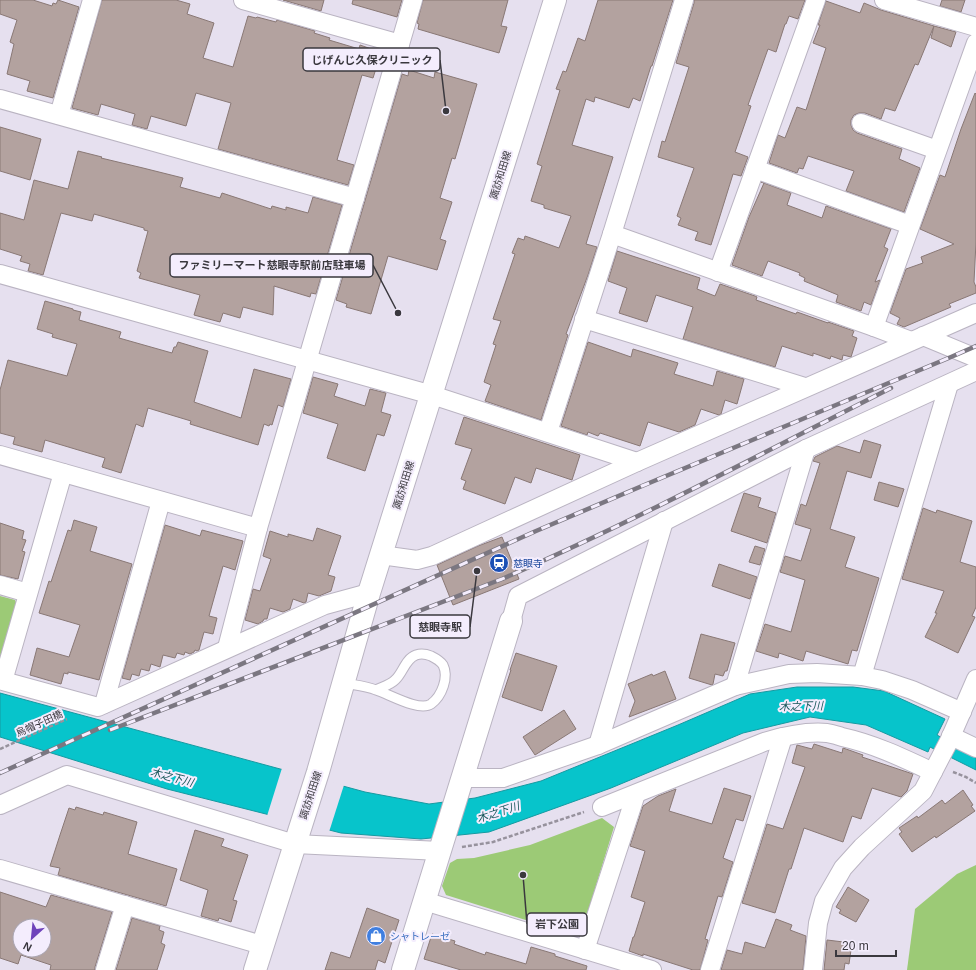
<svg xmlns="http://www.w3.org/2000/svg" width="976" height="970" viewBox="0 0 976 970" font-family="Arial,'Noto Sans JP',sans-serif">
<rect width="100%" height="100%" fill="#e6e0ef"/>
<g fill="#9cca76">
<path d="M0,596l15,4 3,7 -18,60z"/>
<path d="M602,818l12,9 -32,104 -8,4 -128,-40 -4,-9 8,-23 7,-4 17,-1 56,-13z"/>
<path d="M976,865v105h-69l8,-61 42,-35z"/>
</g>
<path fill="#07c4cb" stroke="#169aa1" d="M797,687h56l31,4 61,28 -8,16 39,22v13l-46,-23 -2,5 -62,-27 -56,-8 -67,16 -132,55 -122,44 -68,7 -80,-6 -174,-44 -167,-52v-44l365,99 64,12 46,-6 66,-17 137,-56 72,-31z"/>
<path fill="#e6e0ef" d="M282,768l62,17 -15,47 -62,-16z"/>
<g fill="#b3a29f" stroke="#897875" fill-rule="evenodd">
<path d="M0,0h33l19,6 1,-3 3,1 2,-4 21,7 -26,91 -26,-7 3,-10 -23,-7 7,-30 -4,-2 7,-22 -17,-6z"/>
<path d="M102,0h74l14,4 -3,10 27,9 -11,35 30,9 15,-51 8,2 1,-1 19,5 1,-2 38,11 -1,2 16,5 -1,2 30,9 1,-4 17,6 -2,7 4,1 -6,19 -11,-3 -25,85 17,5 -6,20 -130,-36 13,-46 -35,-10 -10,33 -35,-10 -4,13 -15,-4 3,-11 -34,-10 -3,11 -26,-7z"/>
<path d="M283,0h41l-3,11z"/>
<path d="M353,0h49l-5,17 -45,-13z"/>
<path d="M423,0h85l-7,26 6,1 -8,26 -81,-24 1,-5 -2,-1z"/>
<path d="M598,0h75l-21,66h-1l-11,35 -7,-3 -4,10 -34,-11 -1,5 -8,-3 -14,46 41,12 -27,87 11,3 -9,28 -22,59 2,1 -27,85 -56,-19 6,-16 -7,-3 12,-37 -3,-1 8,-23 -8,-2 22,-65 -3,-1 6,-15 6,2 1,-4 34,12 12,-32 -27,-8v-3l-13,-4 11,-35 -5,-2 23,-74 -4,-1 7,-18 3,1 12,-34 7,3z"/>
<path d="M694,0h111l-7,19 -9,-3 -3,8h-1l-9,28 -8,-3 -20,56 3,1 -16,46 13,5 -7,19 -8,-2 -22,71 -16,-5 3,-8 -20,-7 3,-7 -4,-2 17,-48 -36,-11 4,-16 3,1 24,-75 -13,-4 18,-60z"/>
<path d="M942,0h23l-4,12 -21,-6z"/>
<path d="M826,1l34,12 4,-10 17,7 53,16 -16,39 -3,-1 -20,47 -10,-3 -4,11 -16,-6h-6l-5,2 -3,5v5l2,5 4,3 45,16 -3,10 21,9 -16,44 -58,-21 8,-20 -46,-15 -5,13 -4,-1 -2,5 -28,-10 9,-28 7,3 12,-31 9,3 20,-62 -13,-5 7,-18h-2z"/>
<path d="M934,26l22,6 -5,15 -20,-9z"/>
<path d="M409,70l25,8 1,-6 42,12 -22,75 -3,-1 -12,40 12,4 -12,37 6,2 -9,29 -49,-14 -17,58 -25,-7 1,-3 -11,-4 66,-226 6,2z"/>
<path d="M975,93l1,1v148l-2,40 2,5v6l-27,11 2,3 -47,20 -7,-3 3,-6 -10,-5 16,-44 17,-6 -2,-6 33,-13 -34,-15 20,-54 5,2 16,-48z"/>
<path d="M0,127l41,12 -11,41 -30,-9z"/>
<path d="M78,151l24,6 -1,1 42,10 40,10 -3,9 40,11 2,-5 49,16 1,-3 14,4v-3l22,6 5,-16 29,8 -26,89 -5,-1 -1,4 -36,-11 -1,29 -30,-8 -3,11 -17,-5 -3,9 -26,-7 6,-20 -61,-17 2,-5 -4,-2 11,-40 -4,-1v-2l-50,-14 -2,7 -31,-8 -18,62 -15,-4 2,-7 -10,-3 2,-5 -22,-7v-36l24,7 10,-40 34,9z"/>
<path d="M761,182l30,11 -4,12 35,13 4,-12 65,23 -7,18 4,2 -13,33 5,-2 -9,25 -7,-3 -3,9 -25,-9 2,-7 -34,-14 1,-3 -6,-3 1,-2 -32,-12 -6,15 -30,-11 17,-48 15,-34z"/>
<path d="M617,251l83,27 -3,11 18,7 5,-12 35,12 2,1 -1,3 40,14 1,-2 31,11v-1l26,9 -2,5 5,2 -6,19 -8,-2 -1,5 -11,-4 -1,3 -17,-6v3l-31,-10 -7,21 -92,-28 10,-32 -37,-12 -9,27 -28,-9 8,-25 -19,-7z"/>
<path d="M45,301l28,8v1l8,2 -2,8 42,12 -2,6 53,15 2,-6h2l2,-5 30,9 -14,51 47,16 13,-49 37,10 -8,28 -5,-2 -6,20 -2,-1 -1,2 -5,-2 -6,21 -68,-21 1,-3 -43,-13 -5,19 -7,-3 -15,49 -19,-6 3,-9 -60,-18 -3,12 -29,-8 2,-7 -15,-4v-43l8,-30 59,16 10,-32 -25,-7 1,-3 -16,-5z"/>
<path d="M588,342l43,15 2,-8 45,14 -4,11 39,12 4,-15 27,8 -7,25 -12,-4 -4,14 -2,1 -18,-6 -6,16 -16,7 -31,-10 -8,24 -40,-13 -2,3 -10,-4 -1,3 -26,-9z"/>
<path d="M313,377l25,7 -4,12 31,10 5,-17 16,4 -5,19 10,3 -7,21 -7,-2 -12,37 -38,-13 11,-34 -35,-11z"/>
<path d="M464,417l116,38 -8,25 -36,-12 -5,15 -16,-6 -10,27 -42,-15 3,-8 -5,-2 11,-30 -17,-5z"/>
<path d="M864,440l17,5 -10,33 -24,-7 -17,58 25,8 -10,30 34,11 -22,73 -5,-1 -4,14 -42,-13 -3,10 -24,-8 -1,5 -22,-7 9,-27 26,8 14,-52 -25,-8 5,-16 16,5 10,-32 -16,-5 6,-20 5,2 14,-43 -7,-2 2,-4 22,-11 23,7z"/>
<path d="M879,482l25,7 -6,18 -24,-7z"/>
<path d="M744,493l17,5 -3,9 18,6 -9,30 -36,-12z"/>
<path d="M923,508l13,5 1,-3 35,11 -12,41 16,5v40l-4,9 3,1 -17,36 -33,-16 12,-24h-2l9,-22 -42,-12z"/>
<path d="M74,520l23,7 -7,24 42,13 -33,116 -31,-8v2l-4,-1 -3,11 -31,-9 7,-27 32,9 11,-32 -41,-12 10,-32 2,1 17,-52 3,1z"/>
<path d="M0,523l24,8 -2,8 4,1 -4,11 3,1 -7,27 -18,-4z"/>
<path d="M165,525l35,11 2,-6 41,11 -8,29 -12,-4 -14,50 8,2 -4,16 -9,-2 -5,18 -2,1 -2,-1 -1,2 -4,2 -5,-2 -1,3 -7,-2 -2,5 -12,-3 -3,12 -9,-3 -2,7 -8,-2 -2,7 -7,-2 -2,6 -8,-2z"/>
<path d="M317,528l24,8 -13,39 7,2 -4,14 -12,5 -11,-3 -2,9 -2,1 -11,-4 -3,10 -7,3 -13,-4 -3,11h-3l-1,2 -5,3 -13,-4 8,-31 7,2 11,-32 -8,-3 7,-25 18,6v-3l25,7z"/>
<path d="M502,537l17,42 -66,26 -16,-40 41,-19z"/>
<path d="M755,546l10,3 -5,16 -11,-3z"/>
<path d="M719,564l38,13 -7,22 -38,-13z"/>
<path d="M701,634l34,9 -8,28h-2l-2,5 -8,-2 -2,10 -1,1 -23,-7z"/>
<path d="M516,653l41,13 -15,45 -40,-14 9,-27h-1z"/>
<path d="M665,671l11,28 -47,18 6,-16 -7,-17 24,-10 1,2z"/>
<path d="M564,710l12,19 -41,26 -12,-18z"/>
<path d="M814,744l28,9 1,-5 3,1 17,6 -1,2 51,17 -6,17 -6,6 -29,-9 -11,31 -9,-3 -9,26 -39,-14 -13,41h-2l-14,44 -33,-10 25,-79 16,5 22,-62 -13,-4 5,-18 15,4z"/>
<path d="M724,788l27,8 -8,25 -7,-2 -13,39 10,4 -11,35 -4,-1 -13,43 3,1 -8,30h-7l-50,-16v2l-14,-5 4,-14h1l11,-35 -14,-5 14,-46 -15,-5 13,-40 15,-10 18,-7 -7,22 43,13z"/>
<path d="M963,790l10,15 -2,1 4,5 -39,27 -1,-2 -23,16 -13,-18 3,-2 -3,-4 18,-12 1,2 24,-18 3,4z"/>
<path d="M76,807l27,8 1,-3 33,10 -9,32 49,15 -11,37 -108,-31 2,-7 -10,-2 10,-31 9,-27 6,2z"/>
<path d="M195,830l29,9 -3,7 27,9 -15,45 4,1 -6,21 -12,-4 -1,3 -17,-5 7,-26 -28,-10z"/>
<path d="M848,887l21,13 -13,22 -17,-9 2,-3 -5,-3z"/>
<path d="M0,892l46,15 5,-12 61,17 -17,55v3h-45l1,-5 -30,-10 -3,9 -18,-6zM20,926h24v24h-24z"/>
<path d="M367,908l32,12 -14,43 -7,-3 -3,10h-50l6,-18 19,6z"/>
<path d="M132,918l28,8 -1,4 5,2 -3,11 4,2 -8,25h-41z"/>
<path d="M776,919l16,6 -2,5 16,6 -3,34h-82l6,-20 15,4 3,-12 20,6z"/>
<path d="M432,934l23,7 -1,3 31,11 1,-3 40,12 5,-17 24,7v2l32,10 -1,4h-125l-37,-11z"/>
<path d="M827,940l25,3 -3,21 -4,-1 -1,7h-20z"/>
</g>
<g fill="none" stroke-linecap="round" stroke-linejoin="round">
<g stroke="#bab4c2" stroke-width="11">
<path id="service" d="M344,683c10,2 22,3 32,7 13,4 43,22 55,14 11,-8 18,-27 12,-39 -2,-3 -8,-7 -12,-9 -5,-2 -9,-3 -15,-1 -11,4 -13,18 -21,25 -5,5 -13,7 -19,10"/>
</g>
<g stroke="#bab4c2" stroke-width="20">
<g id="minor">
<path d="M243,0l157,44"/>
<path d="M884,0l92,27"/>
<path d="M0,99l355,99"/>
<path d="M59,115l33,-115"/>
<path d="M861,123l76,27"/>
<path d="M755,169l155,56"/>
<path d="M612,234l262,93 37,14"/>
<path d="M718,272l98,-272"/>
<path d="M0,274l432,121 205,67"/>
<path d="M584,319l221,68"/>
<path d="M874,327l102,-284"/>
<path d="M923,336l53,22"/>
<path d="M548,432l64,-198 72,-234"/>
<path d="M0,455l258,73"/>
<path d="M63,473l-60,208 95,26 227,-102 44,-12"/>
<path d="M381,555l36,5 15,-4 205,-94 339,-149"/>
<path d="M0,585l28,8"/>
<path d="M511,621l7,-25 288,-147 170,-78"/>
<path d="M227,648l31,-120 155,-528"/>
<path d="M862,676l87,-292"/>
<path d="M735,686l71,-237"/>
<path d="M104,704l57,-203"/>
<path d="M951,736l25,12"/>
<path d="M598,745l66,-224"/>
<path d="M462,778h41l95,-33 137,-59 54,-12 28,-1 45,3 20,4 30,10 50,22"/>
<path d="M0,805l67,-30 228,69 145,7"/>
<path d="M602,807l162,-65c20,-6 42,-11 63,-9 5,1 10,2 15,4 32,7 61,21 91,35"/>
<path d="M0,869l262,76"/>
<path d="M424,901l228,69"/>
<path d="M585,950l51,-156"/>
<path d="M105,970l20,-65"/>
<path d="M710,970l73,-233"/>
<path d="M813,970l5,-47 6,-22 19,-33 19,-21 61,-56 26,-50 27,-62"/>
</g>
</g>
<g stroke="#bab4c2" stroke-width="24">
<g id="tertiary">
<path d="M255,970l63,-198 51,-179 186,-593"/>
<path d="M403,970l108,-349"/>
</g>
</g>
<g stroke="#97929d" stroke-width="2.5" stroke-dasharray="4 2" stroke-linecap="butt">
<path d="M0,749l67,-30"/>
<path d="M953,772l13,5 10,6"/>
<path d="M462,847l31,-5 91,-30"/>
</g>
<use href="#service" stroke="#fff" stroke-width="9"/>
<use href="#minor" stroke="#fff" stroke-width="18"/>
<use href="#tertiary" stroke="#fff" stroke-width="22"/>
<g stroke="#7b7781" stroke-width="4.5">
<g id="rail">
<path d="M110,730l392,-151c133,-58 261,-126 389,-191"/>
<path d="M0,773l536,-242 106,-45 309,-129 25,-11"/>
</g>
</g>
<use href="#rail" stroke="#f4edfd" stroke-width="3" stroke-dasharray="9" stroke-linecap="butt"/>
</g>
<defs>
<g id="station-disc" transform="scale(1)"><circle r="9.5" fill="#1a4fb4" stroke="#f4edfd"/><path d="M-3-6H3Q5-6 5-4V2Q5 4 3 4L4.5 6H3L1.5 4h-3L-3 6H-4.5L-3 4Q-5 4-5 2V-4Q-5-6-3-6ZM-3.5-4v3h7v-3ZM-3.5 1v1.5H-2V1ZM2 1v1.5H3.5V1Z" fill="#fff"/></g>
<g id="shop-disc" transform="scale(1)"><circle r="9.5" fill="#3f7fe0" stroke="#f4edfd"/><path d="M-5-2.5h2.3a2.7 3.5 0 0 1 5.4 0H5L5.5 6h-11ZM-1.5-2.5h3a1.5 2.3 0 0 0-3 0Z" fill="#fff"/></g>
</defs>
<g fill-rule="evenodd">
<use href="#station-disc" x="499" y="563"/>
<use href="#shop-disc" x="376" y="936"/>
</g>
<g text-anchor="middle" stroke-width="4" stroke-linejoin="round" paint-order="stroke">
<g font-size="10" fill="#3a383e" stroke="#f4edfd">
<text transform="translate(500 175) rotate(-73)" y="4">諏訪和田線</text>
<text transform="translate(403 485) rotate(-73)" y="4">諏訪和田線</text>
<text transform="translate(39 723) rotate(-24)" y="4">烏帽子田橋</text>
<text transform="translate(310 795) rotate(-72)" y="4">諏訪和田線</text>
</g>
<g font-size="10" fill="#164399" stroke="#f4edfd" text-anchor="start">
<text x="513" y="567">慈眼寺</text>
</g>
<g font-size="10" fill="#366cbe" stroke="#f4edfd" text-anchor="start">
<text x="390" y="940">シャトレーゼ</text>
</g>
<g font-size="11" font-style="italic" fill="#165659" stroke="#f4edfd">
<text transform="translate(801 706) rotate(-1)" y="4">木之下川</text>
<text transform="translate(172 777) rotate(15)" y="4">木之下川</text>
<text transform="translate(498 812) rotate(-18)" y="4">木之下川</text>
</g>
</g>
<path fill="none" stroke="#3a383e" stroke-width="1.5" d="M446 111L440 60M398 313L373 265M477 571L470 627M523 875L527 924"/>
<g fill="#3a383e" stroke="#f4edfd" stroke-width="1.5">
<circle cx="446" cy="111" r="4"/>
<circle cx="398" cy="313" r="4"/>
<circle cx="477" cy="571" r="4"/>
<circle cx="523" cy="875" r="4"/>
</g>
<g fill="#f4edfd" stroke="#3a383e" stroke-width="1.5">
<rect x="303" y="48" width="137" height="23" rx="4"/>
<rect x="170" y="254" width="203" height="23" rx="4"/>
<rect x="410" y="615" width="60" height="23" rx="4"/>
<rect x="527" y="913" width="60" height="23" rx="4"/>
</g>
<g font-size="11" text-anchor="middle" font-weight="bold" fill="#3a383e">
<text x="372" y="64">じげんじ久保クリニック</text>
<text x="272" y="269">ファミリーマート慈眼寺駅前店駐車場</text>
<text x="440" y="631">慈眼寺駅</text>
<text x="557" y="928">岩下公園</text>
</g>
<g transform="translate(32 938) rotate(207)"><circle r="19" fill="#f4edfd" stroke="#aaa5b1"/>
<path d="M0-3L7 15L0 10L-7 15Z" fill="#6f43bb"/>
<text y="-6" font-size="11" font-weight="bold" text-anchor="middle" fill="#3a383e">N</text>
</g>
<path d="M836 950v6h60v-6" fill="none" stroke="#3a383e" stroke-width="2"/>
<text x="842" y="950" font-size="12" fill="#3a383e" stroke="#f4edfd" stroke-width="3" paint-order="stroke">20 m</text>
</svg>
